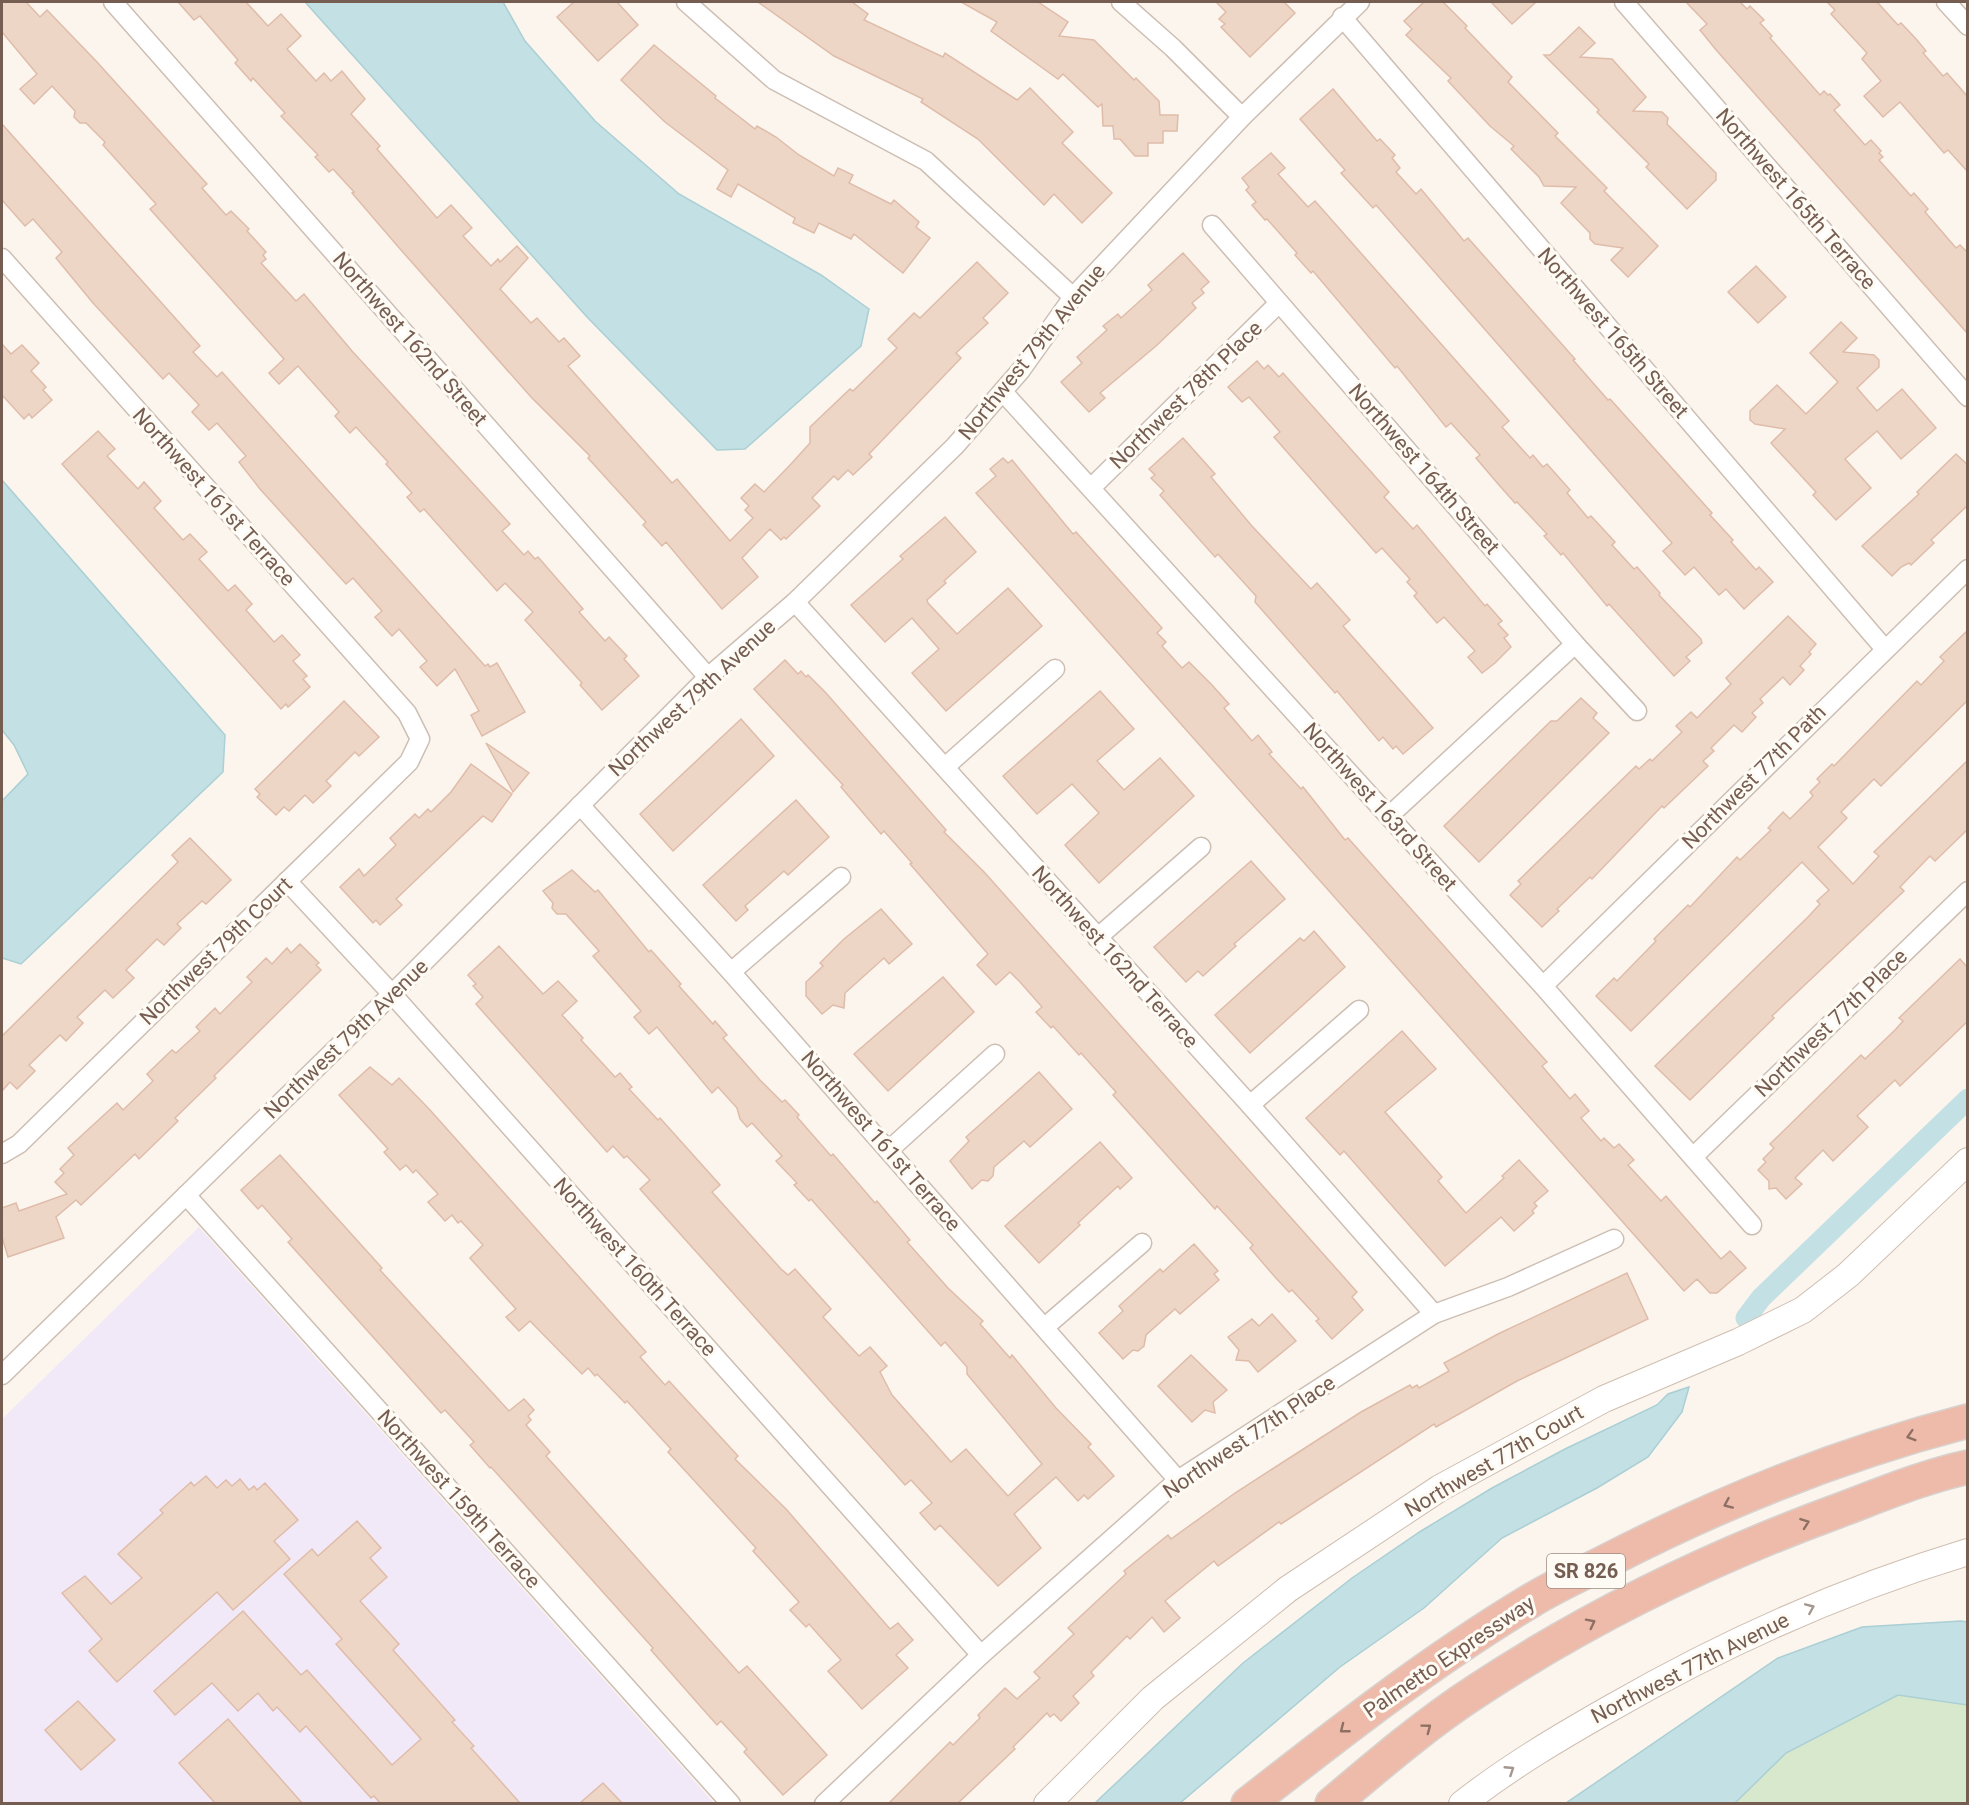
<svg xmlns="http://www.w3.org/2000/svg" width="1969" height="1805" viewBox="0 0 1969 1805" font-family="Roboto,sans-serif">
<rect width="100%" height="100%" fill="#fbf5ed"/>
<path fill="#f2e9f8" d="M199,1227l515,576 -712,1v-385z"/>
<path fill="#d8e8cc" d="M1907,1687l60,12v104l-247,1 57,-53z"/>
<g fill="#c3e0e4" stroke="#aacfd4" stroke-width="1.5">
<path d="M305,2h198l22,39 70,80 84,73 142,81 48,34 -8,37 -116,103 -28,1 -130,-133z"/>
<path d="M2,480l223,255 -2,37 -202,192 -19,-6v-157l26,-27 -14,-29 -12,-15z"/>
<path d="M1689,1387l-7,25 -34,45 -51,31 -95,50 -78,70 -84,59 -160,136h-85l148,-140 109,-85 69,-47 71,-43 73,-39 92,-44 11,-11z"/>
<path d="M1961,1621l6,1v83l-69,-10 -112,58 -51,50h-169l212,-145 84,-31z"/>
</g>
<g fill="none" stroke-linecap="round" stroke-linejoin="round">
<path stroke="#c3e0e4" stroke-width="21" d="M1746,1318l15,-20 207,-199"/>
</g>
<g fill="#eed6c7" stroke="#dfbca9" stroke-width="1.5">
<path d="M2,2h24l14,15 7,-7 50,52 110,122 -5,4 24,27 5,-4 18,18 -2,2 19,21 -3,3 3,4 -5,4 35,38 8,-7 48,57 158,173 -8,7 22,24 4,-4 7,8 3,-2 45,52 -4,3 26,29 4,-4 18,19 -3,3 15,17 -37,34 -22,-25 2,-2 -57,-63 8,-8 -28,-29 -8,8 -73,-82 -4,3 -13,-15 5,-4 -26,-29 2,-2 -32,-35 -6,6 -15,-17 4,-4 -41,-46 -19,18 -10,-11 15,-14 -134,-150 6,-5 -53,-59 2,-3 -19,-19h-6l-6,-6 1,-6 -23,-25 -18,18 -14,-15 17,-15 -35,-42z"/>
<path d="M178,2h68l22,24 13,-12 20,22 -14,13 29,32 8,-8 7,8 11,-10 23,28 -14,15 29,32 -3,3 60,69 14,-13 21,23 -9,8 28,30 7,-7 2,3 17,-16 11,12 -28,31 31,34 6,-5 22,24 5,-4 16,18 -12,10 104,117 5,-4 53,62 23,-23 -8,-8 4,-4 -8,-8 14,-14 9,8 27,-28 19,-21v-16l40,-38 3,2 44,-43 -9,-9 26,-26 6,5 57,-56 31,31 -25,25 5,5 -32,30 5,5 -92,96 3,3 -19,18 -5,-5 -10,10 -4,-4 -22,22 8,8 -34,33 -2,-2 -3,3 -11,-11 -28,29 16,19 -36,32 -56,-67 -4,4 -19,-21 3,-3 -58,-64 2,-2 -59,-59 -130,-147 -49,-57 2,-1 -21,-23 -4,3 -14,-15 3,-2 -37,-39 4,-3 -32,-35 -2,3 -16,-18 3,-3 -38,-44 -6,4z"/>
<path d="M574,2h43l21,23 -40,36 -41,-44z"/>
<path d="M758,2h94l16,12 -4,6 79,37 2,-4 72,47 13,-12 43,44 -11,11 50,50 -30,30 -28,-29 -10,11 -66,-66 -57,-37 2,-3 -89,-43z"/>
<path d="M961,2h77l30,20 -9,14 35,4 40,40 2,-2 23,23 1,14h18l-1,16h-14v12h-15v13h-13l-15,-17h-6l-1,-13h-10l-1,-22 -4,3 -35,-33 -5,5 -67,-48 6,-9z"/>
<path d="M1216,2h68l11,11 -45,44 -29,-30 4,-3 -6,-5 7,-7z"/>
<path d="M1424,2h19l24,24 -2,2 47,49 -4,5 50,51 -3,3 52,52 -3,3 54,55 -30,31 -17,-17 12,-12 -28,-4 -5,-5v-6l-29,-30 15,-16 -32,-1 -5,-9 -28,-28 3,-3 -24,-20 -42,-45 3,-3 -45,-43 6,-6 -8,-8z"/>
<path d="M1491,2h45l-24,22z"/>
<path d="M1686,2h54l7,7 3,-3 14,14 -4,3 12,13 -2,2 50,57 4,-4 4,4 2,-1 10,11 -6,5 31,35 6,-5 10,11 -2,2 4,4 -4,3 32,36 3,-3 14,16 -3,3 31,36 4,-3 8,8v81l-251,-283 -17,-21 7,-6z"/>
<path d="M1827,2h50l21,23 3,-2 16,17 9,11 -3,2 20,23 4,-3 21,24v75l-20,-22 -4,3 -44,-51 -17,15 -19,-21 17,-15 -19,-22 5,-6 -36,-39 4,-4z"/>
<path d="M1579,27l16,16 -15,14 32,2 34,38 -13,14 29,1 6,6 -1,6 49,49v7l-29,29 -41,-42 3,-3 -52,-52 2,-2 -55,-55h6z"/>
<path d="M654,45l62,51 -1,2 40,31 2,-3 19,11 23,18 35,21 4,-8 15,7 -4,8 42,21 3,-4 25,22 -3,5 14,11 -27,35 -49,-39 -3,5 -32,-16 -5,10 -21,-10 2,-5 -57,-34 -7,13 -14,-8 11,-19 -63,-48 -44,-42z"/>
<path d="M1333,89l44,52 3,-2 15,16 -3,3 8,10 -4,4 20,22 5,-5 43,52 4,-3 107,121 -2,1 35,40 2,-1 102,114 -2,2 23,25 -2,2 25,28 3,-3 14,15 -29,27 -18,-20 -7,6 -25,-28 -9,8 -22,-24 9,-8 -296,-338 -3,3 -32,-35 4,-3 -45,-51z"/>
<path d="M2,124l198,222 -7,6 24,25 5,-5 263,294 3,-2 2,3 7,-4 28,49 -43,24 -11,-21 8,-4 -24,-42 -18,17 -17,-19 7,-6 -28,-32 -7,7 -17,-19 7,-6 -29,-33 -7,6 -86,-95 -21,-27 7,-6 -29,-33 -8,7 -17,-18 7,-7 -30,-32 -6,6 -70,-76 -37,-45 6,-6 -29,-33 -8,7 -23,-26z"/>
<path d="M1271,153l14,15 -7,6 30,33 7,-6 194,220 -7,6 28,31 3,-3 10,12 4,-3 23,26 -3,3 21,25 3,-2 24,26 -3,3 22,24 3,-2 23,26 -1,2 42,44 1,4 -16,14 4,4 -16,15 -65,-72 -2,2 -44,-53 -2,2 -17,-19 3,-2 -30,-32 -2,1 -16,-18 -23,-27 4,-3 -29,-32 -5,4 -49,-61 -2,2 -82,-97 -2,2 -16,-18 2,-2 -30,-34 -2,1 -13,-15 4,-3 -10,-12 3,-3 -7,-9z"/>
<path d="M1183,253l26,29 -8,7 3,4 -12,10 4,5 -40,38 -56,47 5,5 -16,14 -28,-30 21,-19 -5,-6 30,-27 -4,-4 15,-12 3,4 31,-28 -4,-5z"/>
<path d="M1756,266l30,31 -28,26 -30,-31z"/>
<path d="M1841,322l16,16 -14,14 31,3 5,5v7l-22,21 20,23 25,-22 34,39 -35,31 -24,-28 -32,28 26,29 -35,32 -23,-25 3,-3 -45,-49 14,-14 -30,-5 -5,-4v-9l27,-26 29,29 32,-32 -28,-29z"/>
<path d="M2,344l9,10 11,-9 17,18 -8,8 15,16 -3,3 9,10 -20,18 -3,-4 -5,5 -22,-24z"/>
<path d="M1257,361l7,8 4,-4 11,12 4,-4 106,119 -5,5 29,32 4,-4 68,81 2,-2 15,17 -4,3 10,11 -4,3 7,9 -16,16 -13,10 -14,-16 7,-6 -31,-34 -7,6 -23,-27 3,-3 -10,-11 3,-3 -28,-31 -6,5 -102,-116 6,-5 -31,-35 -7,5 -14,-15z"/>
<path d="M98,431l17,18 -8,7 31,33 6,-7 17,19 -7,7 29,32 7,-6 17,18 -8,7 29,32 7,-6 17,19 -6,6 28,32 8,-7 18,20 -7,6 14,15 -4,3 7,8 -22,20 -2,-3 -5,5 -219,-245z"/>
<path d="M1183,438l32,36 -4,3 40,48 60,64 6,-6 33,37 -7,6 90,102 -30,26 -7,-8 -3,3 -10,-12 -4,4 -42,-50 -2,2 -80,-91 1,-6 -38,-42 -3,3 -55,-62 4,-4 -13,-13 4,-3 -6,-6z"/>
<path d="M1956,454l12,11v40l-37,35 3,3 -23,22 -2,-2 -8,4 -9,9 -30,-30 57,-52 -2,-2z"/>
<path d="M1003,458l5,5 4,-3 61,74 3,-2 86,96 -5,5 9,9 -4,4 20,22 7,-6 23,23 17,19 -5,4 28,33 6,-6 14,17 -3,2 32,35 2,-2 42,53 3,-2 199,224 -5,4 28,33 5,-5 14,17 -8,7 20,23 3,-3 10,10 5,-4 15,16 -6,5 33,36 5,-5 55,63 9,-8 16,17 -29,25h-7l-13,-14 -13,12 -708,-798 20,-17 -6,-7z"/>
<path d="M945,517l31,35 -32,29 2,2 -19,17 1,3 29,31 51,-46 34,38 -96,85 -34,-38 27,-24 -27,-31 -27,24 -34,-37 52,-46 -3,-3z"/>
<path d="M1788,616l28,28 -7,8 2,2 -11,12 4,4 -14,15 -7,-8 -23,22 3,4 -11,10 4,4 -14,15 -8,-7 -23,23 3,3 -11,10 5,5 -44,42 -2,-2 -70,73 -2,-2 -33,32 2,2 -17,16 -32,-32 11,-11 -3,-3 118,-115 3,3 11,-10 2,2 30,-29 -6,-6 15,-14 6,6 34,-34 -5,-6z"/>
<path d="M1968,630v70l-87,86 -7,-7 -33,33 6,6 -29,29 35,37 26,-28 -5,-4 94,-92v69l-33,32 -5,-5 -30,31 4,4 -132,125 2,2 -84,82 -35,-34 153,-149 12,-13 -3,-3 12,-11 -27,-28 -171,169 -35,-35 18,-18 3,3 39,-40 -2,-2 34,-34 2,2 47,-50 3,3 31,-30 -3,-2 15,-16 7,7 23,-23 -3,-4 10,-10 -3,-3 15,-15 2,2 83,-85 4,4 23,-24 -4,-4z"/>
<path d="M785,660l13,14 3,-3 5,6 2,-2 18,18 120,137 -2,2 41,41 372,419 -5,5 11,13 -31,29 -16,-18 3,-2 -27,-29 -3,2 -14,-15 -25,-29 3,-3 -36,-39 -2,3 -102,-114 3,-3 -35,-39 -2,2 -26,-29 -2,2 -15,-16 6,-5 -22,-25 -10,-10 -14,13 -19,-20 11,-11 -78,-90 2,-1 -28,-32 -3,3 -40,-47 2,-2 -89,-96z"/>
<path d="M1100,691l34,38 -37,32 27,29 36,-32 34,38 -95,87 -34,-38 34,-32 -27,-29 -35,30 -34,-38z"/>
<path d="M1581,698l16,15 -4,5 16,15 -130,129 -35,-36 107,-105h6z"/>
<path d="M344,701l35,36 -20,19 -4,-4 -29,29 5,5 -18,17 -8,-8 -16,16 -5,-4 -8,8 -19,-18 3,-3 -5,-5z"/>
<path d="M741,719l33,37 -101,95 -33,-37z"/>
<path d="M486,743l43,30 -16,19z"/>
<path d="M471,764l41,30 -20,28 -9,-6 -87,83 6,6 -22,20 -4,-5 -3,3 -33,-36 19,-18 5,7 32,-31 -6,-7 25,-24 4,4 9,-9 3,3 20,-20z"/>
<path d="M796,800l33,37 -41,38 -4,-4 -39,35 3,4 -12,11 -33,-36z"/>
<path d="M190,838l41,42 -25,24 -4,-3 -25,23 4,4 -17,17 -7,-6 -31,31 8,8 -21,20 -8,-8 -28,27 6,6 -17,18 -6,-6 -31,30 6,6 -18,18 -7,-7 -8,9v-55l176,-174 -6,-7z"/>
<path d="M1251,861l34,38 -51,45 2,2 -33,30 -5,-5 -12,11 -32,-35z"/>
<path d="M572,870l23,22 3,-2 51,62 2,-2 30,34 -2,2 34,38 2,-3 12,14 -4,3 37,42 22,22 3,-2 14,15 -2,2 34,39 2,-2 42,49 2,-2 33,39 -3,2 41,46 35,33 -3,3 30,34 2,-3 44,53 35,36 -3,3 26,29 -26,23 -4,-4 -6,6 -22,-24 -42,37 27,34 -43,38 -58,-61 -5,5 -15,-17 12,-10 -21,-23 -6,5 -265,-296 10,-9 -23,-24 -3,2 -11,-12 -6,6 -131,-148 7,-7 -10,-11 3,-2 -8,-9 31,-29 44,48 15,-13 19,20 -15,14 21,23 -2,2 34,37 5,-4 12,14 -3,2 29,31 2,-2 60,67 -8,7 69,77 7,6 7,-6 36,40 -8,8 36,39 11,-9 17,19 -7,6 12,23 59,67 15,-13 42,47 34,-32 -75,-90v-7l-22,-25 -4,4 -130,-147 -2,2 -15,-16 3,-2 -21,-22 6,-5 -30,-33 -5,4 -7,-8 -3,-11 -19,-21 -6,6 -55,-66 -8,7 -15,-17 7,-6 -48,-55 6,-5 -33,-37h-9l-5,-6 1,-5 -10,-12z"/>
<path d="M881,909l31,35 -23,20 -5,-6 -39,35 -1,15 -11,-3 -11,9 -16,-18v-14l17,-16 -3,-3 24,-24z"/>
<path d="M1314,931l31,36 -95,86 -35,-38 85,-77 4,3z"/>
<path d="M300,944l19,19 -3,2 5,5 -107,106 2,2 -41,40 3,3 -39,38 -4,-5 -54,51 -5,-5 -20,17 8,21 -56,19 -6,-20v-29l14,-5 3,8 48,-17 -12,-12 9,-9 -4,-4 14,-14 -6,-7 49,-45 6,7 30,-29 -6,-7 25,-24 4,3 24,-22 -4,-4 19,-19 5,6 32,-32 -5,-5 19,-19 6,6 15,-16 4,5z"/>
<path d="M1960,959l8,9v53l-68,65 -5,-6 -38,36 11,11 -35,34 -10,-11 -28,28 7,6 -16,15 -10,-11 -7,1v-8l-11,-11 8,-8 -3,-3 11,-11 -4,-4 91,-89 4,4 31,-30 7,-8 -4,-3z"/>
<path d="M943,977l31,35 -86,79 -34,-37z"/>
<path d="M1402,1031l34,38 -51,43 57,65 -4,4 28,32 38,-35 -2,-2 17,-16 29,31 -14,12 3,3 -5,5 2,2 -20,18 -13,-14 -56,49 -101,-115 -4,4 -34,-37z"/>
<path d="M370,1067l22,18 7,-7 31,32 216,242 -6,5 25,28 4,-4 35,38 34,37 -3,3 51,50 104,120 8,-6 15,17 -17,15 12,13 -46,41 -34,-38 13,-11 -32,-36 -3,3 -16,-17 9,-8 -46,-51 3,-3 -88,-96 3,-3 -44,-48 -2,2 -28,-29 -2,2 -7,-8 -6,6 -52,-53 -11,10 -13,-14 10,-8 -46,-51 13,-13 -22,-24 -3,2 -6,-8 -7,6 -17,-19 10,-8 -22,-24 -3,3 -7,-8 -6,5 -16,-18 4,-3 -49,-54z"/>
<path d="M1039,1072l33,37 -42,38 -6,-6 -30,26 -1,9 -5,5 -6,-1 -10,9 -22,-28 19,-20 -3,-4z"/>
<path d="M1100,1142l32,36 -12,11 -2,-3 -40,37 2,2 -41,38 -34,-37z"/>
<path d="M280,1155l102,113 -2,2 129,141 15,-12 10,11 -6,6 3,4 -5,5 24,27 -4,4 193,217 8,-7 80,89 -44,40 -39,-43 3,-3 -26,-28 -4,4 -16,-18 -50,-57 2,-2 -162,-181 -1,1 -20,-23 4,-3 -29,-32 -4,3 -153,-171 4,-3 -30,-34 -4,4 -17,-19z"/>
<path d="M1194,1244l24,27 -4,3 5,6 -39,34 -5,-5 -29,26 -2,11 -6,5 -5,-1 -10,9 -24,-26 24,-22 -4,-5 41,-37 3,3z"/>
<path d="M1627,1273l21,46 -131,62 -81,46 -2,-3 -153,100 -2,-2 -61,44 -4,-5 -49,40 15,17 -16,14 -12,-15 -22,22 -3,-3 -36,36 3,4 -21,20 6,7 -18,18 -7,-7 -4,3 -3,-4 -34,34 2,2 -57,54h-69l61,-61 3,3 27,-27 -2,-3 27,-27 12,11 23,-21 -6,-6 40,-38 -6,-6 58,-54 -2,-3 44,-36 3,4 64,-46 126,-81 49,-27 2,3 5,-3 2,3 30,-17 -5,-8 54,-29z"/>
<path d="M1272,1314l24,27 -38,31 -9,-11 -13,-1 3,-10 -11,-13 24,-18 7,7z"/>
<path d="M1191,1355l36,35 -14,12 2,11 -10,-3 -13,12 -34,-36z"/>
<path d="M206,1476l11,12 9,-8 6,6 8,-7 9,11 5,-4 3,4 8,-7 33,37 -24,21 16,18 -57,51 -16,-18 -100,90 -28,-31 13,-12 -40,-46 23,-17 26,28 31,-26 -24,-24 45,-41 -3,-3 31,-28 3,4z"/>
<path d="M357,1521l24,27 -11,10 17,19 -27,24 39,43 -6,6 62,70 -3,2 22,24 -3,2 49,55h-140l-6,-7 -3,2 -65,-72 -6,6 -23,-25 -4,4 -15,-18 -20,18 -26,-28 -37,32 -21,-24 89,-80 58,64 6,-5 85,95 29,-26 -85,-95 6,-5 -58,-65 28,-25 6,7z"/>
<path d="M78,1701l37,39 -34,30 -36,-40z"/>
<path d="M228,1719l74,84h-87l-36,-40z"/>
<path d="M603,1783l19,20h-42z"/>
</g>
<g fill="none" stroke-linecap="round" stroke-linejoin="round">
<g stroke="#cdbeb3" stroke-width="21">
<g id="street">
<path d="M113,2l595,675"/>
<path d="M686,2l88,78 152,81 147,136"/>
<path d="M1121,2l52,46 69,69"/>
<path d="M1624,2l344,395"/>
<path d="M1946,2l22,24"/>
<path d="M1342,17l542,631"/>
<path d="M1212,225l363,419 62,67"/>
<path d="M2,258l405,455 13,26 -11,23 -390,382 -17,10"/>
<path d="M1003,392l540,594 209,239"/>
<path d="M1092,487l187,-184"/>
<path d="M795,602l455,503 184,209"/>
<path d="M945,767l110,-98"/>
<path d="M580,805l151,167 447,508"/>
<path d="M1389,816l186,-172"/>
<path d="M287,881l105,113 589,661"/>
<path d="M1097,938l104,-91"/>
<path d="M731,972l110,-95"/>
<path d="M1543,986l425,-417"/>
<path d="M1250,1105l109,-95"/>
<path d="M889,1150l106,-96"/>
<path d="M1694,1156l274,-265"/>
<path d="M186,1195l545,609"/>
<path d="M1045,1327l97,-84"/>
<path d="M2,1375l390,-381 316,-317 87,-75 160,-156 66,-76 52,-73 169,-180 118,-115"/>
<path d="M824,1804l157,-149 197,-175 256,-166 74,-27 106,-48"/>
</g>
</g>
<g stroke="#cfbeb1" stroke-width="28">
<g id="secondary">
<path d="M1047,1804l106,-106 135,-109 152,-101 164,-89 134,-57 65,-32 45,-35 120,-114"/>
<path d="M1462,1804c47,-37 98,-67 149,-96 113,-65 231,-118 357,-156"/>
</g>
</g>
<g stroke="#d8d2ce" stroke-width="36">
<g id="highway">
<path d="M1248,1804c92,-72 184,-144 284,-204 26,-16 54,-28 81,-42 113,-58 231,-105 355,-137"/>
<path d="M1332,1804c47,-40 95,-81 146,-114 111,-73 232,-132 357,-178 43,-16 87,-35 133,-45"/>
</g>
</g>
<use href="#street" stroke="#fff" stroke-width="18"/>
<use href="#secondary" stroke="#fff" stroke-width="26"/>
<use href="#highway" stroke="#eebbab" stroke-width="33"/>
</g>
<defs><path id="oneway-chevron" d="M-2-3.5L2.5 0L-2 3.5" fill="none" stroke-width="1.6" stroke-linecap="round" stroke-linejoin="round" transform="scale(1.5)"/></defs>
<g stroke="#8d7063">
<use href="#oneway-chevron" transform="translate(1911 1436) rotate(163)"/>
<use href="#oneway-chevron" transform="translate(1728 1504) rotate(156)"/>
<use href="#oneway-chevron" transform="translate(1805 1523) rotate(-20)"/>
<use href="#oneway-chevron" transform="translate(1591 1623) rotate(-27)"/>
<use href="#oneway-chevron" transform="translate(1427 1728) rotate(-37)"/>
<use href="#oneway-chevron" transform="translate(1344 1729) rotate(142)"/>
</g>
<g stroke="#a5968e">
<use href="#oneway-chevron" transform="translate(1810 1608) rotate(-23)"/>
<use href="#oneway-chevron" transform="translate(1510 1770) rotate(-33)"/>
</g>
<g text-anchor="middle" stroke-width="6" stroke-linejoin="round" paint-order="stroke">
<rect fill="#fefaf4" stroke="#9e8c82" stroke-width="1.5" x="1547" y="1554" width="78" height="34" rx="4.5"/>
<g font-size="20" font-weight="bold" fill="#755d51">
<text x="1586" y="1578">SR 826</text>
</g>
<g font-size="21" fill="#755d51" stroke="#fefaf4">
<text transform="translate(1796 199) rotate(49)" y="7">Northwest 165th Terrace</text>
<text transform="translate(1613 333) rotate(49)" y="7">Northwest 165th Street</text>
<text transform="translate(410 339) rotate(49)" y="7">Northwest 162nd Street</text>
<text transform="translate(1032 352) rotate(-51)" y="7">Northwest 79th Avenue</text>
<text transform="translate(1186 395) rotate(-44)" y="7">Northwest 78th Place</text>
<text transform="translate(1424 469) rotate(49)" y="7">Northwest 164th Street</text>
<text transform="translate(214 497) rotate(48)" y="7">Northwest 161st Terrace</text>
<text transform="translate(692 698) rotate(-43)" y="7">Northwest 79th Avenue</text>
<text transform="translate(1754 777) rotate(-45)" y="7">Northwest 77th Path</text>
<text transform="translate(1380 807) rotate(48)" y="7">Northwest 163rd Street</text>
<text transform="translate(216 951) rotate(-44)" y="7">Northwest 79th Court</text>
<text transform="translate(1115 957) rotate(48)" y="7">Northwest 162nd Terrace</text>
<text transform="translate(1831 1023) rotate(-44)" y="7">Northwest 77th Place</text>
<text transform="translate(346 1039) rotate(-44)" y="7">Northwest 79th Avenue</text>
<text transform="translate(881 1141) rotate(49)" y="7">Northwest 161st Terrace</text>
<text transform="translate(635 1267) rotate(48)" y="7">Northwest 160th Terrace</text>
<text transform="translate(1249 1437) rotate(-34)" y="7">Northwest 77th Place</text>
<text transform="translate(1494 1461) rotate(-30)" y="7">Northwest 77th Court</text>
<text transform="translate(459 1499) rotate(48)" y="7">Northwest 159th Terrace</text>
<text transform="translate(1449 1657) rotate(-34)" y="7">Palmetto Expressway</text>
<text transform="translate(1690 1668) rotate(-27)" y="7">Northwest 77th Avenue</text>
</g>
</g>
<rect width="1969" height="1805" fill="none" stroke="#755d51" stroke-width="6"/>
</svg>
